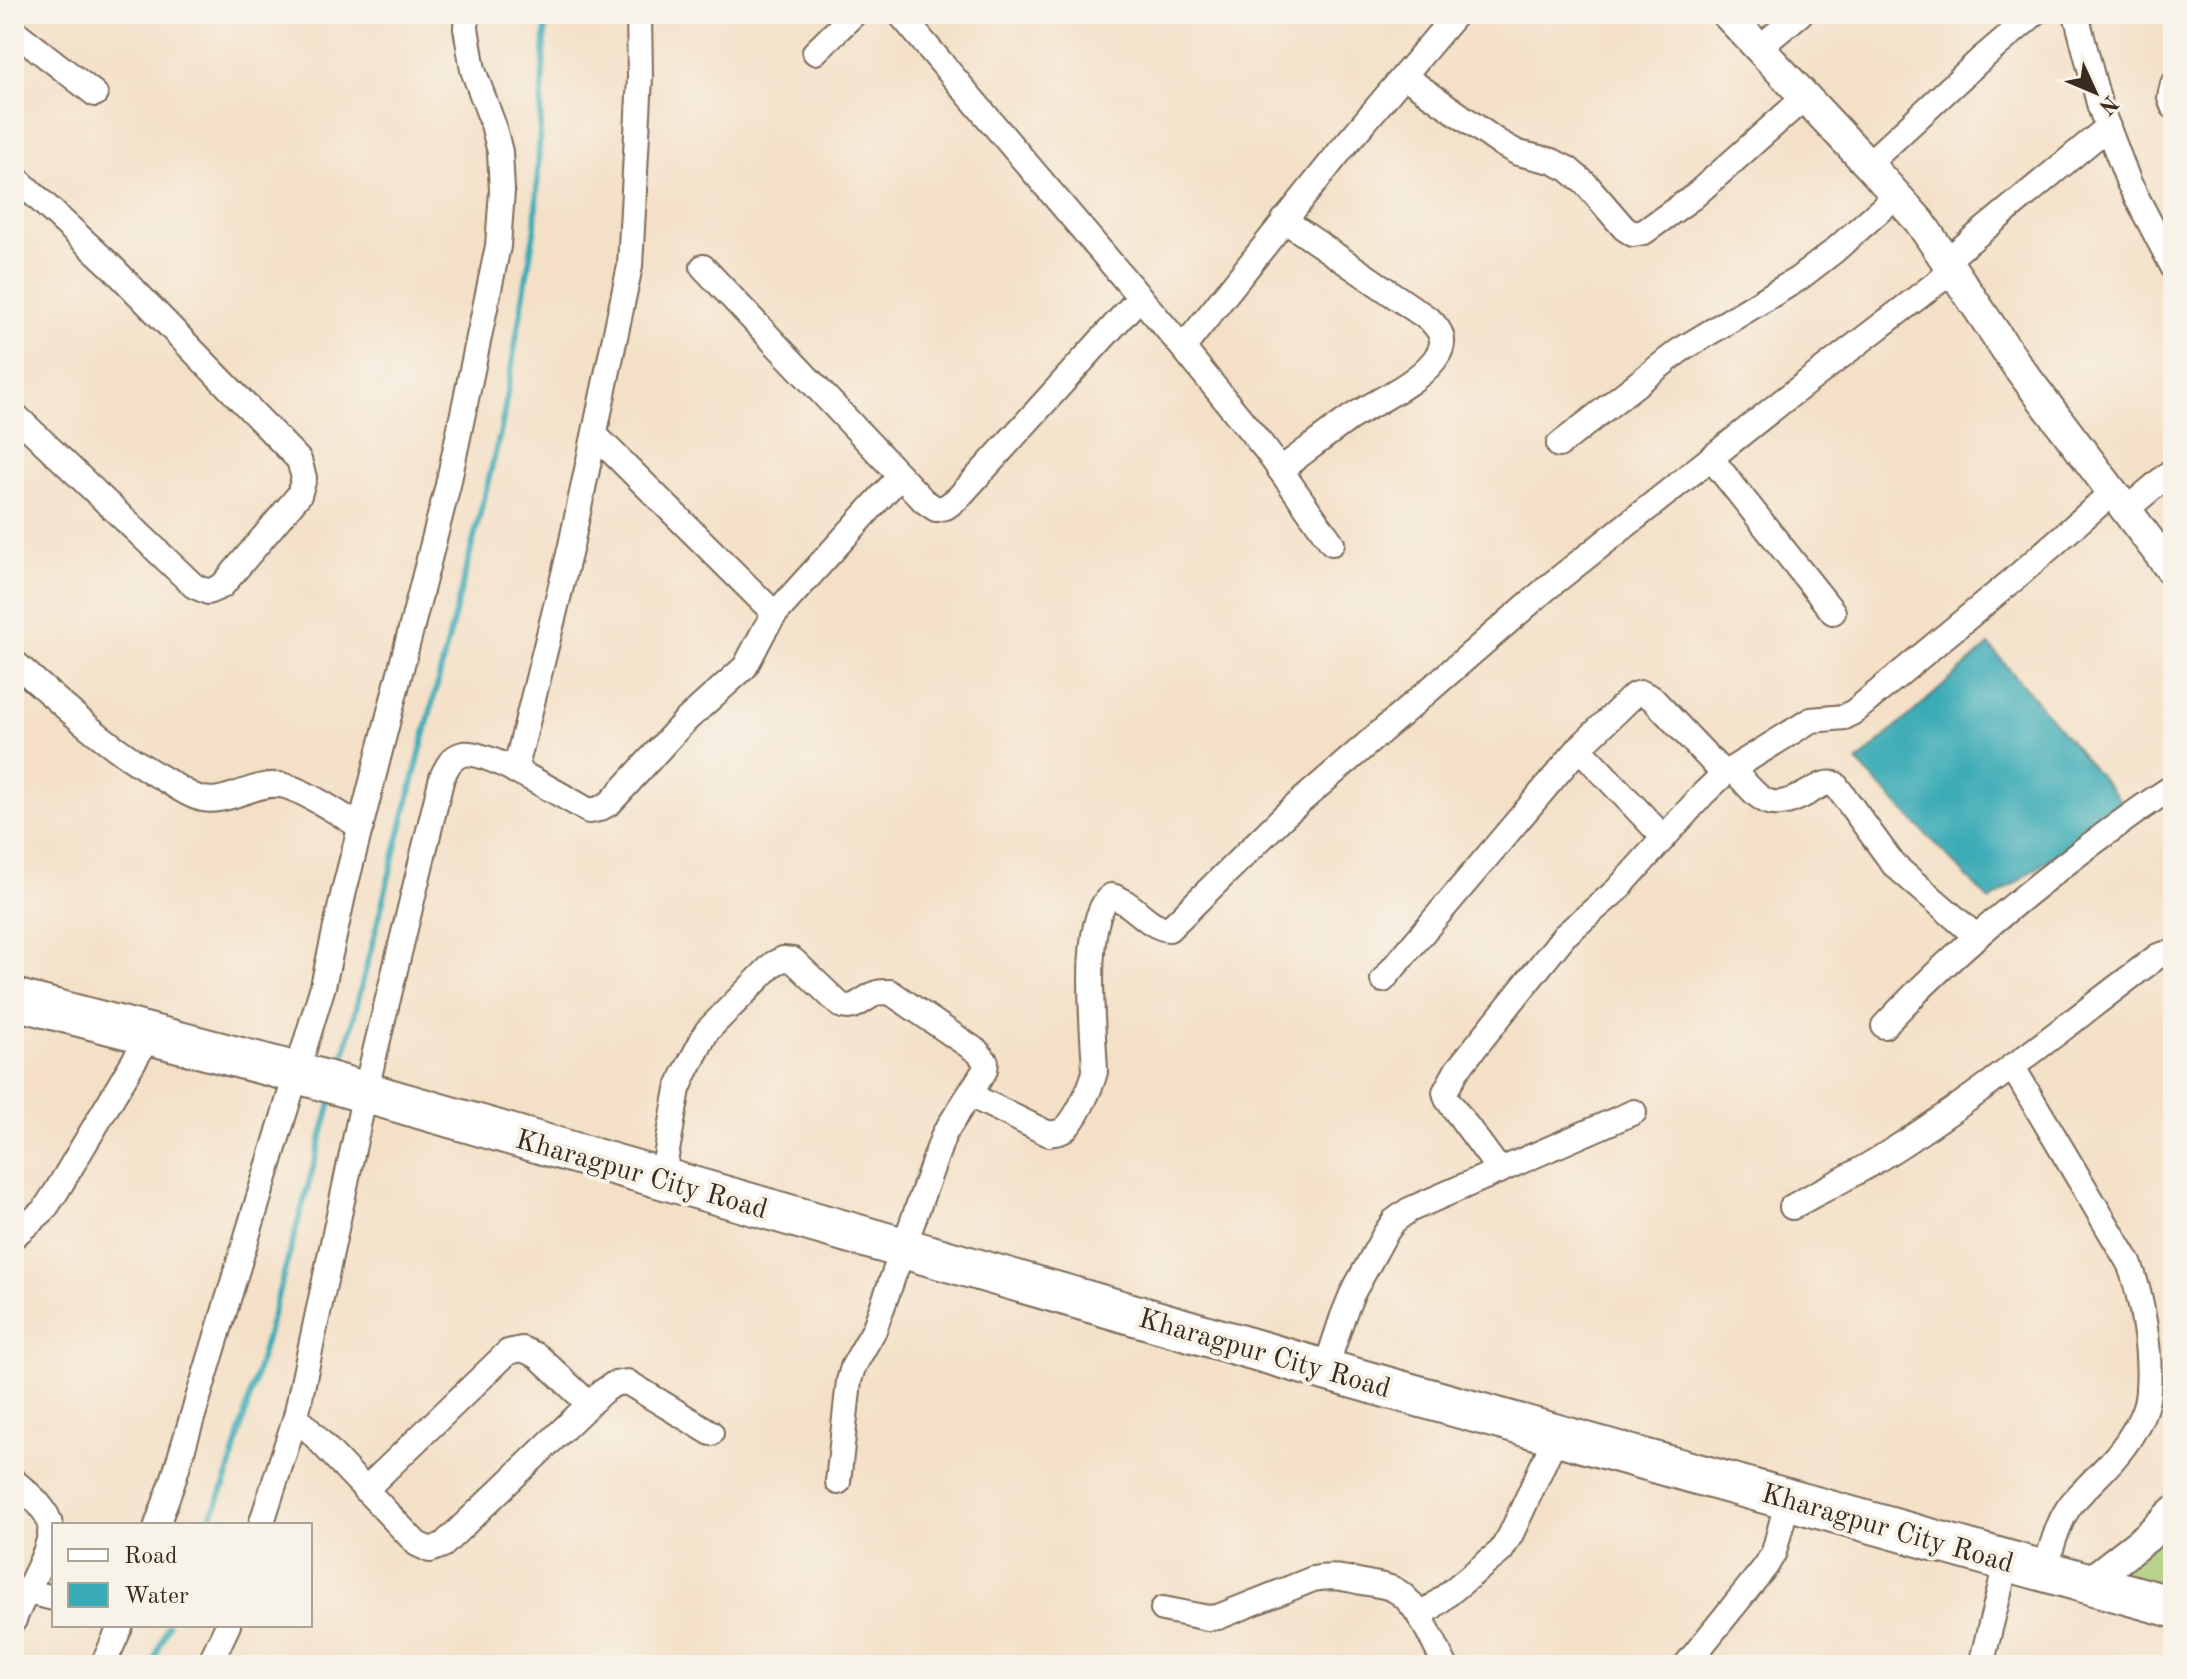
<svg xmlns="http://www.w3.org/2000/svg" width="2187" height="1679" viewBox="0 0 2187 1679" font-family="'Old Standard TT',serif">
<rect width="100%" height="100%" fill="#f7f3e8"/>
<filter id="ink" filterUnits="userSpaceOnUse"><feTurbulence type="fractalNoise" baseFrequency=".0125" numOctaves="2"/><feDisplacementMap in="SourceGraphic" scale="16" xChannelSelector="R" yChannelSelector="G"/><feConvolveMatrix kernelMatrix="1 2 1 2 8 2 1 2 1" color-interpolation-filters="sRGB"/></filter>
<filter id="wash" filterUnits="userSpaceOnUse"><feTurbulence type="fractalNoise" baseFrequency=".006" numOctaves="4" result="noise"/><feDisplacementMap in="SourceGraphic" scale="32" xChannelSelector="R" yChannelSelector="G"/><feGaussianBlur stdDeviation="1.8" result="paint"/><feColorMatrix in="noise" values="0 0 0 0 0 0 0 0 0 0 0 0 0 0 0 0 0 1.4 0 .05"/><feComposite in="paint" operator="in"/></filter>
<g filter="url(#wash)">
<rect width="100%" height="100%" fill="#f4e0c7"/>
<path fill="#a4c770" stroke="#707847" stroke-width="2" d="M2173,1500v104l-81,-20z"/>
<path fill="#3aabb6" stroke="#3a6a6a" stroke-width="2" d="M1989,645l136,161 -135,95 -133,-139z"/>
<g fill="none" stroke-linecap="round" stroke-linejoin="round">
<g stroke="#3aabb6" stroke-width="6">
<path d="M340,1072l161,-642 34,-203 11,-213"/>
<path d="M208,1525l20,-49 104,-377"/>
<path d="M152,1665l16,-40"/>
</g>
</g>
</g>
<g filter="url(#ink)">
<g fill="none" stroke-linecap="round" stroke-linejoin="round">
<g stroke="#7c6a59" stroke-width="28">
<g id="minor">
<path d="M900,14l283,334 83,102 66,93"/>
<path d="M2076,14l24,93 29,76 44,84"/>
<path d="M14,31l81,63"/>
<path d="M1759,48l41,-34"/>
<path d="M815,52l39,-38"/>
<path d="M1404,76l94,66 20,11 34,8 16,8 19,16 37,43 9,6 11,-2 49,-35 112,-100"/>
<path d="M2173,84l-3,13 3,9"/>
<path d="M1868,164l112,-104 54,-46"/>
<path d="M14,176l97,90 188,194 5,18 -5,17 -77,91 -14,6 -14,-6 -180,-172"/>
<path d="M1946,261l162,-134"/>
<path d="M703,267l221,234 12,8 10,-2 12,-9 182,-201"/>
<path d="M1183,348l158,-198 115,-136"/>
<path d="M595,435l180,179"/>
<path d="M1559,445l120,-94 119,-72 35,-27 63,-56"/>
<path d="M1711,458l122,154"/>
<path d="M1280,470c23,-17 46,-35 70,-52 26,-17 74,-37 89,-65 7,-14 1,-23 -9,-33l-146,-100"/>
<path d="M2126,510l47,-40"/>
<path d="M14,662c49,43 92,85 150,117 10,6 21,14 32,18 27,11 56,-15 83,-12 20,1 63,31 82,42"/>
<path d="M1579,748l85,90"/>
<path d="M1733,769c29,33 36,46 78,22 9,-5 14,-9 24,-7l59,81 83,72"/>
<path d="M515,771l55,-221 60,-284 10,-189 -1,-63"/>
<path d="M1383,980l196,-232 55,-53 8,-2 10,5 72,76"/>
<path d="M1884,1026c60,-65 128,-122 198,-175 30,-22 60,-45 91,-64"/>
<path d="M2012,1066l117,197c13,33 22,89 19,126 0,15 -8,32 -16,45 -16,27 -40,46 -60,69 -15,19 -20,45 -28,68"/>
<path d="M970,1095l79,39c4,-1 9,-1 13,-3 13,-8 29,-44 33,-59 -1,-37 -15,-153 16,-176 22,5 35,31 58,33l116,-114 262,-227 237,-188 168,-129"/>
<path d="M1500,1171l-53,-72 -2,-7 12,-22 107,-134 53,-46 87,-97 20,-19 87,-54 34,-3 10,-6 158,-131 100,-88"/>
<path d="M662,1179l16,-90 6,-14 23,-44 66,-67 10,-5 10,1 47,45c14,7 23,-7 37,-12 4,-1 9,-1 13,-1l88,60 8,10 -1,8 -41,64 -70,196 -21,37 -4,14 -11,101"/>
<path d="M1792,1207c28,-16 58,-30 85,-47 98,-60 189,-135 281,-204l10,-3 5,3"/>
<path d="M14,1236l30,-26 12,-18 94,-158"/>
<path d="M1325,1370l18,-54 9,-22 33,-60 9,-13 15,-11 225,-98"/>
<path d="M296,1416l121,128 13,6 13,-5 159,-153 12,-8 13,-2 84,51"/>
<path d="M14,1481c12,11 33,26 36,44 4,23 -28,71 -36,95"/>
<path d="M365,1490l143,-138 14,-3 16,7 51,48"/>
<path d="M157,1525l15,-41 151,-498 21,-95 104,-406 50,-239 4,-55 -2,-39 -7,-28 -20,-54 -7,-42 1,-14"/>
<path d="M261,1525l35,-109 69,-323 77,-316c5,-10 9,-20 21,-23 22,-5 103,44 126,57l10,-2 11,-6 74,-81 61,-55 20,-38 10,-15 125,-138"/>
<path d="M14,1589l40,9"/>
<path d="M1163,1609l45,9 10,-1 95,-38c18,-4 32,-1 49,3 10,2 22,3 31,7 24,11 40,53 52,76"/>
<path d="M1420,1617l81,-66 10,-17 46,-100"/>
<path d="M103,1665l18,-40"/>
<path d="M209,1665l19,-40"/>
<path d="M1686,1665l80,-99 8,-14 14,-53"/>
<path d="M1981,1665l26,-105"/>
</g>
</g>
<g stroke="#7c6a59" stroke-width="34">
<g id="tertiary">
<path d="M1727,14l141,150 52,58 98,145 155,205"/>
<path d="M2088,1583l59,-46 26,-25"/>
</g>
</g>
<g stroke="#7c6a59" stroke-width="44">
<path id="primary" d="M14,999l284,74 1027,297 848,237"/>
</g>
<use href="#minor" stroke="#fff" stroke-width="24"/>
<use href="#tertiary" stroke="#fff" stroke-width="30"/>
<use href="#primary" stroke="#fff" stroke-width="40"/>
</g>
</g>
<g text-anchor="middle" stroke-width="8" stroke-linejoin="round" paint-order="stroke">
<g font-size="28" fill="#3b2a1e" stroke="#f7f3e8">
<text transform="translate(642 1173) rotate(16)" y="10">Kharagpur City Road</text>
<text transform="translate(1265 1352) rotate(16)" y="10">Kharagpur City Road</text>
<text transform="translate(1888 1527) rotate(16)" y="10">Kharagpur City Road</text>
</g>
</g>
<rect width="2187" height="1679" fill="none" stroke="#f7f3e8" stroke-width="48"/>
<rect x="52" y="1523" width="260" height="104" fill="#f7f3e8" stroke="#aca397" stroke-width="2"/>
<rect x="68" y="1549" width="40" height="12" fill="#ffffff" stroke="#aca397" stroke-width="2"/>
<text x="124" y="1563" font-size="24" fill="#3b2a1e">Road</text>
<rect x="68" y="1583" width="40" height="24" fill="#3aabb6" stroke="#aca397" stroke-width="2"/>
<text x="124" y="1603" font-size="24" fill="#3b2a1e">Water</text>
<g transform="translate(2095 92) rotate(134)" stroke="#f7f3e8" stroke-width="6" paint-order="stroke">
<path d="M0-6L14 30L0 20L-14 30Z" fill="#3b2a1e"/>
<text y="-12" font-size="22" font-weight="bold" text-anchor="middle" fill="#3b2a1e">N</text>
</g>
</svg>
